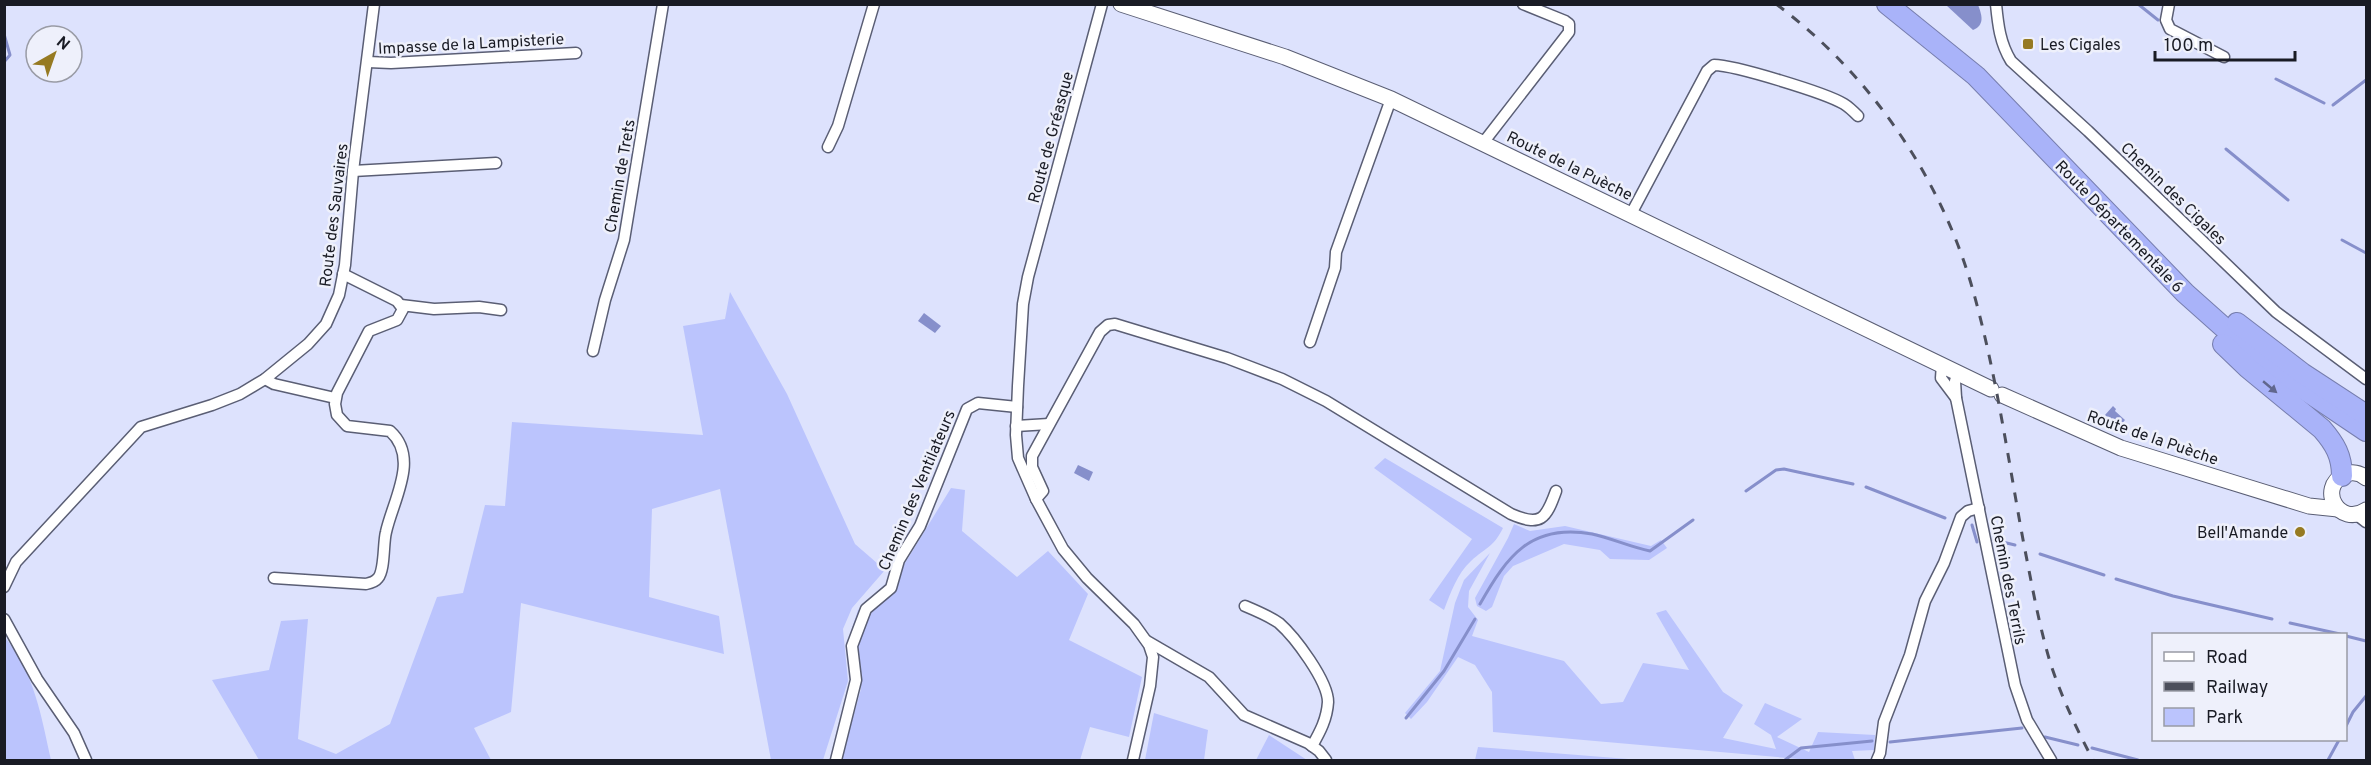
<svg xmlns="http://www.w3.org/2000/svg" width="2371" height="765" viewBox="0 0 2371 765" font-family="Overpass,sans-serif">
<rect width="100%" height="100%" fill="#dde2fd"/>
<g fill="#bbc4fd">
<path d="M730,292l57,102 68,150 30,26 -33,38 -9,21 5,52 -25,79h-52l-51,-271 -68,20 -3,88 70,19 5,38 -203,-51 -10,109 -37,16 17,32h-232l-47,-80 57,-10 12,-49 27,-2 -10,120 38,15 54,-30 47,-127 26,-4 22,-88 20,1 7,-84 191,13 -20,-109 42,-7z"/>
<path d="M1385,458l118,70c-10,20 -17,19 -32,33 -14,13 -20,31 -27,49l-15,-10 43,-61 -98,-71z"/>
<path d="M951,488l14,2 -3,41 55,46 31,-26 40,43 -19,46 73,37 -13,60 -39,-10 -10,33h-239l20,-71 -9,-61 6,-18 44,-42z"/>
<path d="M1514,524l16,7 35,-5 86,20 10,-6 6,8 -18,12 -39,-1 -10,-9 -36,-6 -51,22 -9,10 -12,31 -6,4 -9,-5 -2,-8 33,-60z"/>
<path d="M1490,553l-21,38 -1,16 10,13 -6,16 92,25 37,43 22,-2 20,-39 46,7 -33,-57 10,-3 57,82 20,13 -20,33 53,11 -5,-14 -17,-11 11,-21 37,16 -25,18 32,15 9,-20 57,3 -1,15 -22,1 3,9h-45l-317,-28 -1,-40 -17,-27 -17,-8 -31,45 -16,17 -6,-6 35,-42 15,-68 9,-23z"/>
<path d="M4,636c31,38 37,79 47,124h-46z"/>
<path d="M1154,713l54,17 -4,30h-59z"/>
<path d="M1269,735l38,25h-51z"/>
<path d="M1478,747l163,13h-166z"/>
</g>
<g fill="#868fcb">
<path d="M1946,5h32c4,10 7,20 -5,25z"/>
<path d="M924,313l17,13 -6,7 -17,-12z"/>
<path d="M2113,406l3,3 -1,2 10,9 -6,7 -14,-12z"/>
<path d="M1078,465l15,7 -4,9 -15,-8z"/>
</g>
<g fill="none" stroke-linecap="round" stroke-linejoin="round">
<g stroke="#868fcb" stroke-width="3">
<path d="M2138,4l20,16"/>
<path d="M4,34l6,21 -6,7"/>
<path d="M2276,79l48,24"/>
<path d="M2333,105l33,-25"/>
<path d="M2226,149l62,51"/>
<path d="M2342,240l24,13"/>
<path d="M1866,487l79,31"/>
<path d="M1746,491l30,-21 8,-1 69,15"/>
<path d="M1972,525l5,17"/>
<path d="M1994,540l21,5"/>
<path d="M2040,554l64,21"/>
<path d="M2116,579l57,17 99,23"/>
<path d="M1480,604c27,-48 51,-81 112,-70 19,4 38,13 58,17l43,-31"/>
<path d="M2290,623l50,11"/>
<path d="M2346,636l20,5"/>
<path d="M1406,718l38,-47 31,-52"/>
<path d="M2346,726l7,-14 13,-16"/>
<path d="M2045,737l33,8"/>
<path d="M1890,742l132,-14"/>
<path d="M2092,748l46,12"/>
<path d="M1785,760l16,-12 71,-7"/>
<path d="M2328,760l11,-20"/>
</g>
<g stroke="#5a5e74" stroke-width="13">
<g id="street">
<path d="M1102,4l-74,273 -5,27 -5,82 -2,49 2,23 18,41 27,50 24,29 47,46 15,21 4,12 -3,29 -17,74"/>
<path d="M1996,4c2,21 4,39 15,57l77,70 188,181 90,67"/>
<path d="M2169,4l-3,16 4,9 54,28"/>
<path d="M368,62l23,1 185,-10"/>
<path d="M1483,143l86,-111v-8l-4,-3 -42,-17"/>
<path d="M828,147l10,-21 36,-122"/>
<path d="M353,171l143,-8"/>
<path d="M1631,214l76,-143 7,-6c20,0 112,28 130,39 5,3 10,8 14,12"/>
<path d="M401,305l33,4 45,-2 22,3"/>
<path d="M1310,342l25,-74 1,-16 55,-153"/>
<path d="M593,351l12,-51 19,-60 39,-236"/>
<path d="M1942,364l-1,14 15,20 -1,-17 3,-8"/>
<path d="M265,379l9,5 61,14"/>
<path d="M1956,398l59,287 12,35 24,40"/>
<path d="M1016,426l33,-2"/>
<path d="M1036,499l7,-8 -11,-24v-11l68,-124 8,-7 7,-1 112,34 55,21 44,22 185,113c30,13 35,5 45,-23"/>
<path d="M2357,515l9,7"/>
<path d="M274,578l92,6c5,-1 9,-2 12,-6 7,-8 5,-35 8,-46 7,-32 34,-74 4,-101l-43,-5 -10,-11 -2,-11 2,-11 32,-62 28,-11 6,-11 -6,-8 -54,-27"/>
<path d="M4,587l12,-25 125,-135 71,-22 28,-11 25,-15 43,-35 18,-20 13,-29 6,-30 8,-94 21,-167"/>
<path d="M1245,606c12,5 24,10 34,17 16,14 49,58 49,79 -1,17 -8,30 -16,44"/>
<path d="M4,619l33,60 37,54 12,27"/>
<path d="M1147,641l62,36 35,38 64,28 11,8 7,9"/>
<path d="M836,760l20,-80 -4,-34 14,-37 25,-21 8,-28 21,-34 47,-117 11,-6 39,4"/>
<path d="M1877,760l3,-7 4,-31 26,-67 15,-54 19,-38 17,-46 7,-6 11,-3"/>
</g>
</g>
<g stroke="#5a5e74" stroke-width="17">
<g id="secondary">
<path d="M1121,4l164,53 106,42 600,290"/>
<path d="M2002,395l119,53 188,58 29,3"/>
<path d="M2366,478c-6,-5 -14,-7 -22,-3 -27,13 -5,53 22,35"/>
</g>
</g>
<g stroke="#777eae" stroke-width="22">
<g id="highway">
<path d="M1887,4l89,72 209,217 74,66 107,72"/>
<path d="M2237,323l65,50 64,42"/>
<path d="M2223,344l25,24 74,61c13,15 20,27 20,47"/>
</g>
</g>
<use href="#street" stroke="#fff" stroke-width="10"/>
<use href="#secondary" stroke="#fff" stroke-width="15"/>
<use href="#highway" stroke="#a9b3f9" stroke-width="20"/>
<path stroke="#4c4f5c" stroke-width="3" stroke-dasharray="10 10" stroke-linecap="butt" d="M1776,4c93,69 164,172 196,283 24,84 36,172 52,258 8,40 15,81 27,120 11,33 26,65 42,95"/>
</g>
<defs><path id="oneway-solid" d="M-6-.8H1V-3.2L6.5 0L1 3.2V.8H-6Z" transform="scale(1.5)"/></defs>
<use fill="#61678e" href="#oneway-solid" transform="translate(2270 387) rotate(40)"/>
<g fill="#967a22" stroke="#eef0fb" stroke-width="2">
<rect x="2022" y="38" width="12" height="12" rx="3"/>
<circle cx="2300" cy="532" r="6"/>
</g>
<g text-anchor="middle" stroke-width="5" stroke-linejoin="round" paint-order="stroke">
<g font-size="16" fill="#191b24" stroke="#eef0fb">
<text transform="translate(471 43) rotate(-3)" y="6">Impasse de la Lampisterie</text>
<text transform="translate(1050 137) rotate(-75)" y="6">Route de Gréasque</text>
<text transform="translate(1570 165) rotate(26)" y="6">Route de la Puèche</text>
<text transform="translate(619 176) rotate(-80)" y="6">Chemin de Trets</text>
<text transform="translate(2174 193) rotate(44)" y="6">Chemin des Cigales</text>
<text transform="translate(333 215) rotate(-83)" y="6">Route des Sauvaires</text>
<text transform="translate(2120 226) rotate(46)" y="6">Route Départementale 6</text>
<text transform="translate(2153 437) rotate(19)" y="6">Route de la Puèche</text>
<text transform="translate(916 490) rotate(-67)" y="6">Chemin des Ventilateurs</text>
<text transform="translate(2009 580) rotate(79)" y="6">Chemin des Terrils</text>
</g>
<g font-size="16" fill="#191b24" stroke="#eef0fb" text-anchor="start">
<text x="2040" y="50">Les Cigales</text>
<text x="2288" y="538" text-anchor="end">Bell'Amande</text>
</g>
</g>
<rect width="2371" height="765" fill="none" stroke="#191b24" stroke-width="12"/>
<rect x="2152" y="633" width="195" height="108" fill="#eef0fb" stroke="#999ba5" stroke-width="1.5"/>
<rect x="2164" y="652" width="30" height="9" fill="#ffffff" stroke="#999ba5" stroke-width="1.5"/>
<text x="2206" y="663" font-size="18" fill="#191b24">Road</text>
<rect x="2164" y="682" width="30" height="9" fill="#4c4f5c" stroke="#999ba5" stroke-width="1.5"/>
<text x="2206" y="693" font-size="18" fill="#191b24">Railway</text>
<rect x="2164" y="708" width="30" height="18" fill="#bbc4fd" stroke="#999ba5" stroke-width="1.5"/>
<text x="2206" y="723" font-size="18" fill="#191b24">Park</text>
<g transform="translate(54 54) rotate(40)"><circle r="28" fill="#eef0fb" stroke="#999ba5" stroke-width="1.5"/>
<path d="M0-4.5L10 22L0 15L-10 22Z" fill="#967a22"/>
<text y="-9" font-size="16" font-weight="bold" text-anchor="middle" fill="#191b24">N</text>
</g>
<path d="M2155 51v9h140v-9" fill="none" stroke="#191b24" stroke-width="3"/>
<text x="2164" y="51" font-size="18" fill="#191b24" stroke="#eef0fb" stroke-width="4.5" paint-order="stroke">100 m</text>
</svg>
